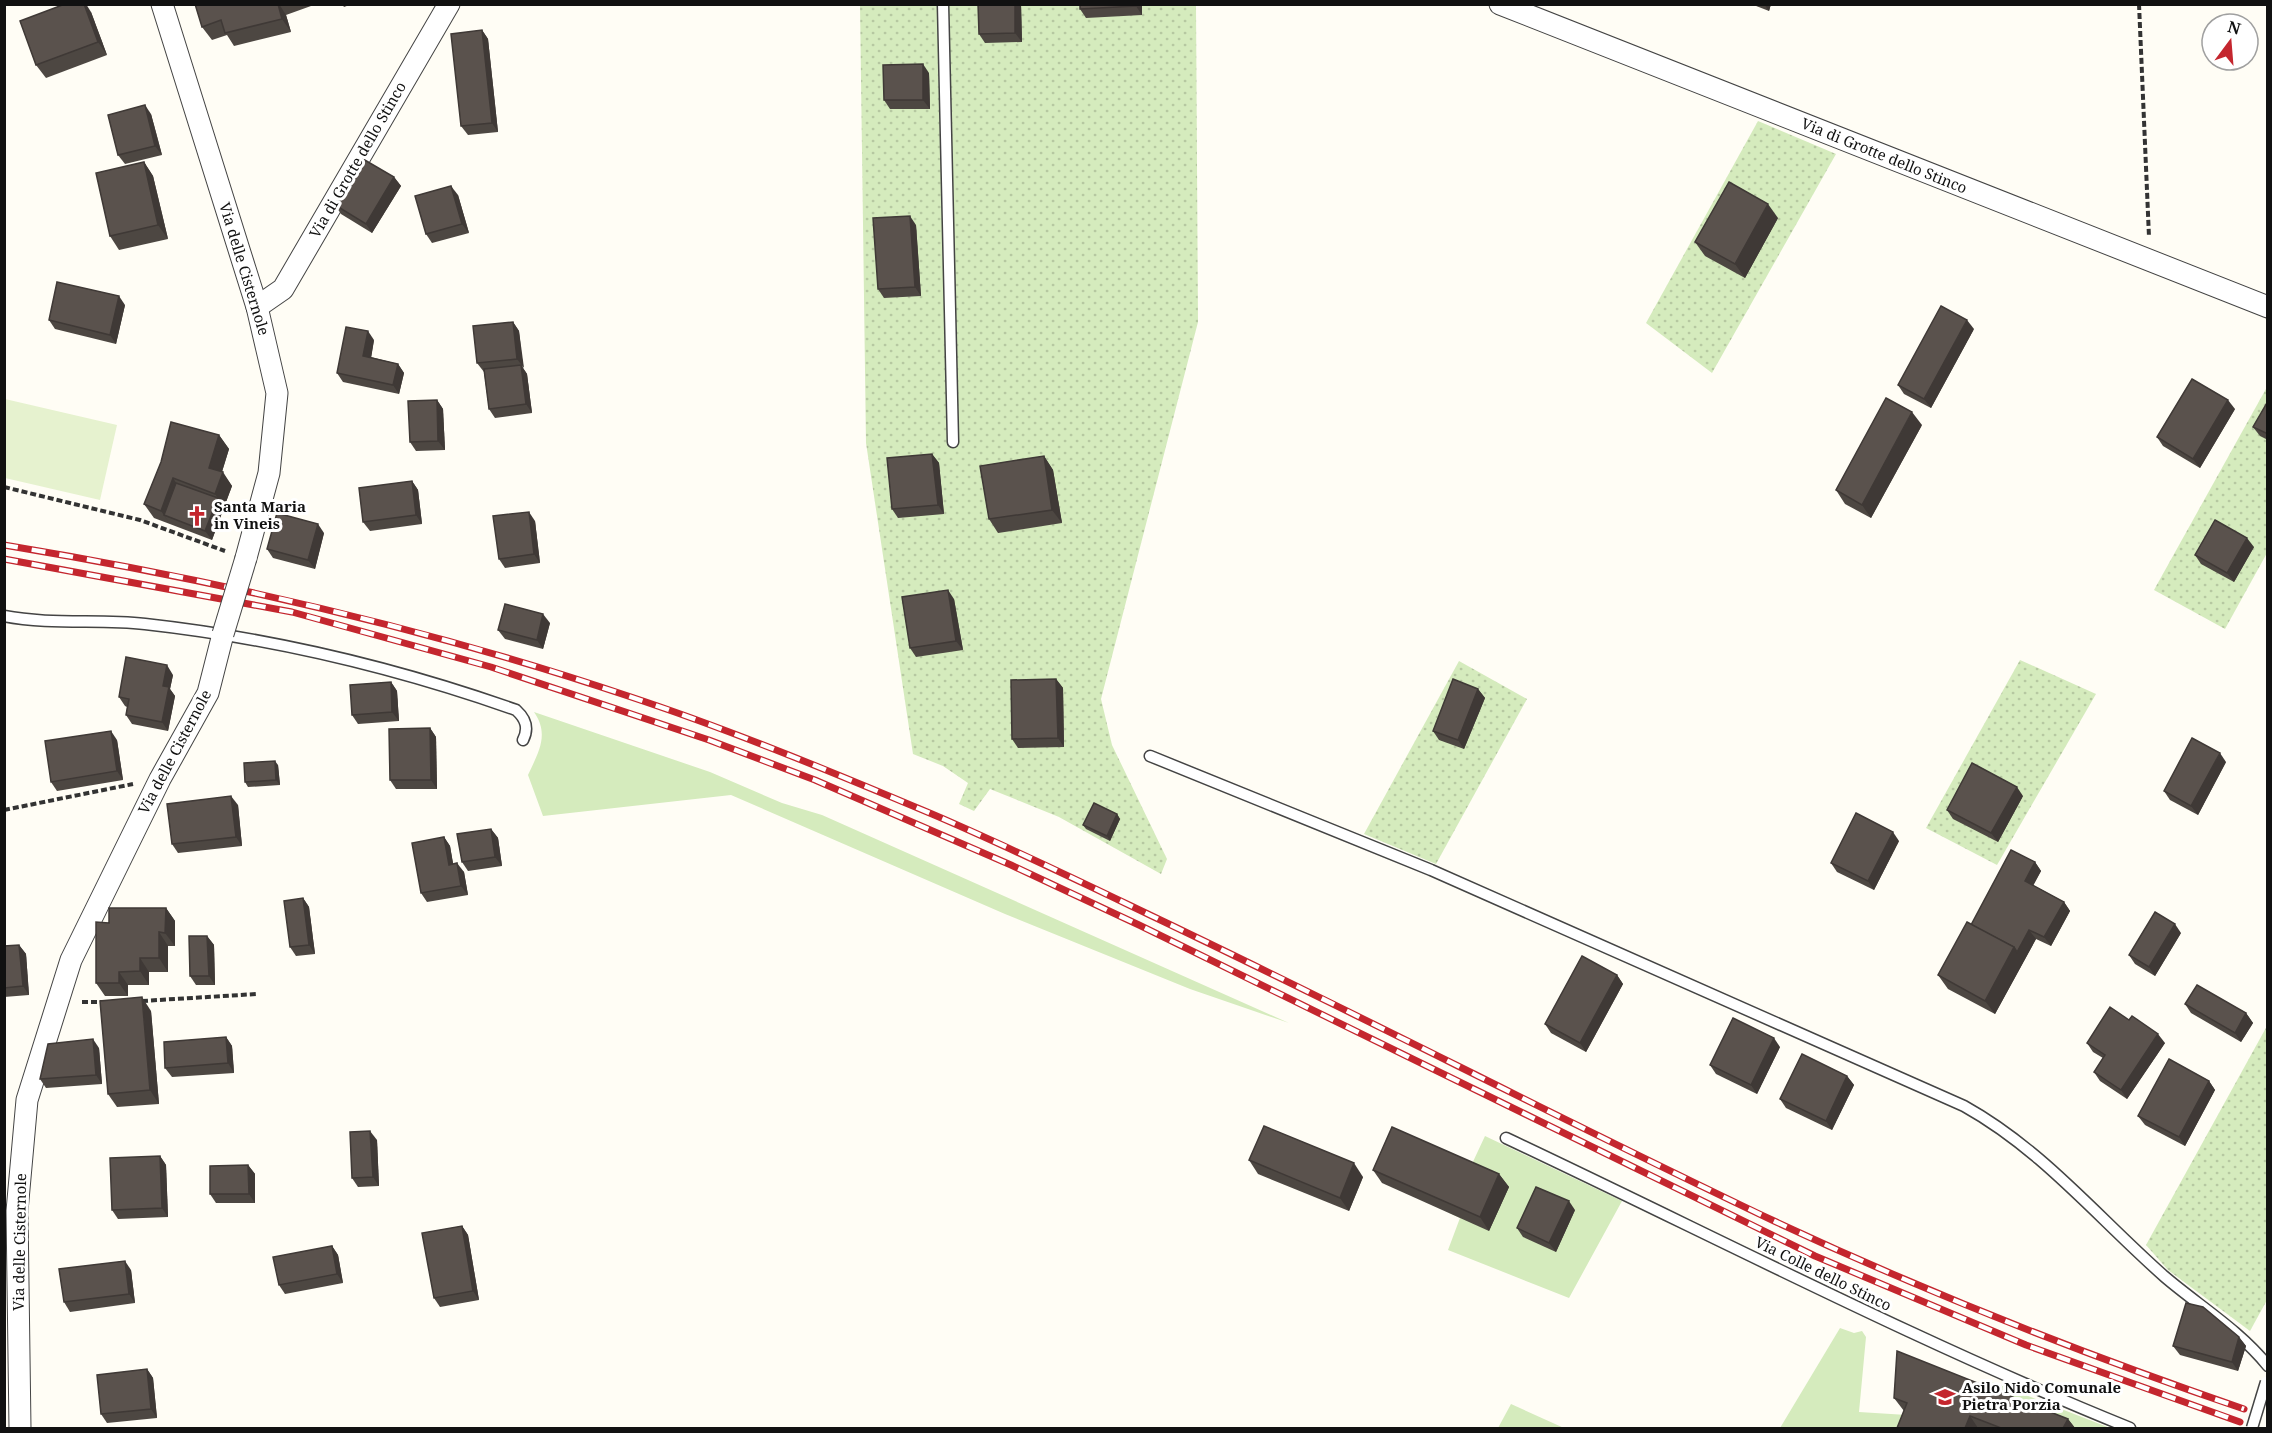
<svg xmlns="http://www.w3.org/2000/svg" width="2272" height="1433" viewBox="0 0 2272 1433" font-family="'Noto Serif',serif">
<defs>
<pattern id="garden-dots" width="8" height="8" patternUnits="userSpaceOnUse" patternTransform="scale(1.5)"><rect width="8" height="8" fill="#d5ebbd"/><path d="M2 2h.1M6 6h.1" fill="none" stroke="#b6c8a1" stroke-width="1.8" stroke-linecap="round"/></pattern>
</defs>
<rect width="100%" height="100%" fill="#fffdf5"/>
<g fill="#d5ebbd">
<path d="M534,712l176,60 72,31 40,12 467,208 -99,-34 -185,-75 -274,-119 -188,21 -15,-41c10,-22 22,-40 6,-63z"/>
<path d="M1485,1136l137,65 -53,97 -121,-48 12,-32 -11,-5z"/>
<path d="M1840,1328l14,5 8,-2 4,6 -7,75 48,3 10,13h-137z"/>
<path d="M1990,1381l120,47h-50l-77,-30z"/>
<path d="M1511,1404l53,24h-66z"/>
</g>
<g fill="url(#garden-dots)">
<path d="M860,5h133l28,37v-37h65l56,10v-10h54l2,317 -97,377 11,46 55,114 -6,15 -102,-57 -69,-28 -16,22 -15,-7 9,-21 -25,-17 -30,-12 -47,-311z"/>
<path d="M1758,121l78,33 -124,219 -66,-50z"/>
<path d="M2267,387v166l-42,76 -71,-39z"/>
<path d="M2020,660l76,34 -99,171 -71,-37z"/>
<path d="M1459,661l68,38 -91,165 -72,-30z"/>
<path d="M2267,1026v274l-17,31 -82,-61 -22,-25z"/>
</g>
<path fill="#e6f2cf" d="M5,399l112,26 -17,75 -95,-22z"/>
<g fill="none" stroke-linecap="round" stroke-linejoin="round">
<g stroke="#444" stroke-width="13">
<g id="service">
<path d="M943,4l10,438"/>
<path d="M4,616c47,9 94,3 141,8 126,14 252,44 371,86 10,9 13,18 7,30"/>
<path d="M1150,756l281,114 533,236c79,44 134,112 201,171 34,29 74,53 103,89"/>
<path d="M1506,1138c208,98 411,204 624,290"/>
</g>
</g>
<g stroke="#444" stroke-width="23">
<g id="minor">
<path d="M162,4l95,303 20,86 -8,80 -23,85"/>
<path d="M1500,4l768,303"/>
<path d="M257,307l26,-18 166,-285"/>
<path d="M20,1428l-3,-217 10,-111 44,-140 89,-181 48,-86 15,-59"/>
</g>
</g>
<g stroke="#333" stroke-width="4" stroke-dasharray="6 3" stroke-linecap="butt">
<path d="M2139,4l10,233"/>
<path d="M4,487l136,33 85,31"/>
<path d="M4,810l129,-26"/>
<path d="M142,1001l115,-7"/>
<path d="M82,1002h22"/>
</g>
<use href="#service" stroke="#fff" stroke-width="10"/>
<use href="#minor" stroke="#fff" stroke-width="21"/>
<g stroke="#c4262e" stroke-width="7">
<g id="rail">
<path d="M4,545c212,35 420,82 624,151 103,34 204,76 304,118 75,32 147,67 220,102 208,99 412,205 620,304 154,72 311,134 472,189"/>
<path d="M4,559l288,53 199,55 218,73 106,40 196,85 128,60 676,331 211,89 214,77"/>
</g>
</g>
<use href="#rail" stroke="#fff" stroke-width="4.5" stroke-dasharray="14" stroke-linecap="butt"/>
<g stroke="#444" stroke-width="13" stroke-linecap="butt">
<path id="service-bridge" d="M2252,1428l14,-46"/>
</g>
<g stroke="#444" stroke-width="23" stroke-linecap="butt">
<path id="minor-bridge" d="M223,634l23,-76"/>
</g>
<use href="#service-bridge" stroke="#fff" stroke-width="10"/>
<use href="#minor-bridge" stroke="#fff" stroke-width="21"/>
</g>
<g fill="#4d4742">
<path d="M195,4h116v2l-25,9 5,17 -57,14 -7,-11 -15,5 -10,-13z"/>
<path d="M342,4h10l-8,3z"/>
<path d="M978,4h43l1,38 -37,1 -6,-9z"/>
<path d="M1080,4h62v11l-56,3 -6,-9z"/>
<path d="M1751,4h20l-2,7z"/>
<path d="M91,12l16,43 -61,23 -10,-13z"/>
<path d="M482,30l6,9 10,93 -30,3 -7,-9z"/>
<path d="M929,73l1,36h-40l-6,-9z"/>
<path d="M151,114l11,41 -37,9 -7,-9z"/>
<path d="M144,162l9,14 15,63 -49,11 -9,-14z"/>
<path d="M394,177l7,9 -29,47 -31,-19 -6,-9z"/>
<path d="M458,195l11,38 -37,10 -6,-9z"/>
<path d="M1778,218l-33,60 -40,-22 -10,-14z"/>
<path d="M916,225l5,71 -37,2 -6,-9z"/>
<path d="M125,305l-9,39 -61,-15 -6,-9z"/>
<path d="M513,322l6,9 4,37 4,6 5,39 -37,5 -6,-9 -5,-37 -7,-9z"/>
<path d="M1974,329l-43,79 -27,-14 -6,-9z"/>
<path d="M374,340l-3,17 27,7 6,9 -5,21 -56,-12 -6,-9z"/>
<path d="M437,400l6,9 2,41 -29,1 -6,-9z"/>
<path d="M2268,401v39l-8,-4 -7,-9z"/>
<path d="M2235,409l-35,59 -37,-22 -6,-9z"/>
<path d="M1922,425l-51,93 -26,-14 -9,-14z"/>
<path d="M219,435l10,14 -7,23 10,14 -20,54 -58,-22 -10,-14z"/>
<path d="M932,454l7,9 5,51 -46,4 -6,-9z"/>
<path d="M1044,456l9,14 9,53 -64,10 -9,-14z"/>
<path d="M412,481l6,9 4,34 -52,7 -7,-9z"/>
<path d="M535,521l5,42 -35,5 -6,-9z"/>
<path d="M324,533l-9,36 -42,-11 -6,-9z"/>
<path d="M2254,547l-20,35 -33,-18 -6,-9z"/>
<path d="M954,599l9,51 -47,7 -6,-9z"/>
<path d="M550,623l-7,26 -38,-10 -7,-9z"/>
<path d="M173,675l-3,14 5,7 -7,35 -36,-7 -6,-9 1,-8 -2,-1 -6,-9z"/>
<path d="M1056,679l7,9 1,59 -46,1 -6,-9z"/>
<path d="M391,682l6,9 2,30 -41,3 -6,-9z"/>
<path d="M1478,689l7,9 -21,51 -25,-9 -6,-9z"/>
<path d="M430,728l6,9 1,52h-41l-6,-9z"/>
<path d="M117,740l6,40 -66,11 -6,-9z"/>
<path d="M2226,762l-28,53 -28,-15 -6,-9z"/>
<path d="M278,765l2,20 -32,2 -3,-5z"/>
<path d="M2023,796l-25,46 -45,-23 -6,-9z"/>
<path d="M238,805l4,41 -64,7 -6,-9z"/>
<path d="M1117,814l3,5 -10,22 -24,-12 -3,-4z"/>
<path d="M491,829l7,9 4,28 -34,5 -6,-9z"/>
<path d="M444,837l6,9 3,18 11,8 4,23 -41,7 -6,-9z"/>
<path d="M1899,841l-25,49 -37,-18 -6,-9z"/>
<path d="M2035,862l6,9 -8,14 31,17 6,9 -19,35 -15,-7 -41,75 -47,-25 -10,-14 33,-50z"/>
<path d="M303,898l6,9 6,47 -19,2 -6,-9z"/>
<path d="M166,908l9,13v25h-7v26h-19v13h-21v11h-23l-9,-13 13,-60z"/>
<path d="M2181,933l-26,43 -20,-12 -6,-9z"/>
<path d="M207,936l7,9 1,40h-19l-6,-9z"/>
<path d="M19,945l7,9 3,41 -25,2v-51z"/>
<path d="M1617,975l6,9 -37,68 -35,-19 -6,-9z"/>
<path d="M2185,1004l61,9 7,10 -12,19 -50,-29z"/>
<path d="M151,1011l8,93 -42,3 -9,-13z"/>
<path d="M226,1037l6,9 2,27 -62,4 -7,-9z"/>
<path d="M2087,1043h78l-38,56 -27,-18 -6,-9 9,-14 -10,-6z"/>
<path d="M1780,1047l-23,47 -41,-20 -6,-9z"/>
<path d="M99,1048l3,36 -56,4 -6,-9z"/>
<path d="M1847,1076l7,9 -22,45 -46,-22 -6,-9z"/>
<path d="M2209,1081l6,9 -30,56 -40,-21 -7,-9z"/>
<path d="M377,1140l2,46 -21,1 -6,-9z"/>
<path d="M160,1156l6,9 2,52 -50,2 -6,-9z"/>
<path d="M1249,1160l114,17 -14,34 -91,-37z"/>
<path d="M248,1165l7,9v29h-39l-6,-9z"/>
<path d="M1373,1170l126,4 10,13 -20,44 -107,-48z"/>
<path d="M1575,1210l-19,42 -33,-15 -6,-9z"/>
<path d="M462,1226l6,9 11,65 -39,7 -6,-9z"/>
<path d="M332,1246l6,9 5,28 -58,11 -6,-9z"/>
<path d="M131,1270l4,33 -65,9 -6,-10z"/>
<path d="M2239,1337l7,9 -8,25 -58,-16 -7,-9z"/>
<path d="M147,1369l6,9 4,40 -50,5 -6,-9z"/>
<path d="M1894,1398l174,21 7,9h-178l7,-17z"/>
</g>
<g fill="#3f3936">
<path d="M84,4h2l5,8 16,43 -9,-13z"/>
<path d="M278,4h1l7,11 5,17 -9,-13z"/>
<path d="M1015,4h6l1,38 -7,-9z"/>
<path d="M1136,4h6v11l-6,-9z"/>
<path d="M1764,4h7l-2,7z"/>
<path d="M482,30l6,9 10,93 -6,-9z"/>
<path d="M923,64l6,9 1,36 -7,-9z"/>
<path d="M145,105l6,9 11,41 -7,-9z"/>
<path d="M144,162l9,14 15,63 -10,-14z"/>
<path d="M394,177l7,9 -29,47 -6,-9z"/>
<path d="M451,186l7,9 11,38 -7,-9z"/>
<path d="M1768,204l10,14 -33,60 -10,-14z"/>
<path d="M910,216l6,9 5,71 -6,-9z"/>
<path d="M119,296l6,9 -9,39 -6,-9z"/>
<path d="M1967,320l7,9 -43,79 -7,-9z"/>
<path d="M513,322l6,9 5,37 -7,-9z"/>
<path d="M368,331l6,9 -4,25 -7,-9z"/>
<path d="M398,364l6,9 -5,21 -6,-9z"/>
<path d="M521,365l6,9 5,39 -6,-9z"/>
<path d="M437,400l6,9 2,41 -7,-9z"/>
<path d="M2228,400l7,9 -35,59 -7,-9z"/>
<path d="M1912,412l10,13 -51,93 -9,-13z"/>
<path d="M219,435l10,14 -10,32 -10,-13z"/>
<path d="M932,454l7,9 5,51 -6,-9z"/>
<path d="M1044,456l9,14 9,53 -10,-13z"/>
<path d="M223,472l9,14 -8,21 -9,-13z"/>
<path d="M173,478l9,14 -18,23 6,9 -9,-13z"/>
<path d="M412,481l6,9 4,34 -6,-9z"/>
<path d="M218,498l6,9 -12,33 -7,-9z"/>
<path d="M529,512l6,9 5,42 -6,-9z"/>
<path d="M318,524l6,9 -9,36 -7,-9z"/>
<path d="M2247,538l7,9 -20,35 -7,-9z"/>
<path d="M948,590l6,9 9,51 -7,-9z"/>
<path d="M543,614l7,9 -7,26 -6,-9z"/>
<path d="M167,665l6,10 -3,14 5,7 -7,35 -6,-9 1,-36z"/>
<path d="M1056,679l7,9 1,59 -6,-9z"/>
<path d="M391,682l6,9 2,30 -7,-9z"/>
<path d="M1478,689l7,9 -21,51 -6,-9z"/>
<path d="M430,728l6,9 1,52 -6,-9z"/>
<path d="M111,731l6,9 6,40 -6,-9z"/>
<path d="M2220,753l6,9 -28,53 -7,-9z"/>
<path d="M275,761l3,4 2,20 -4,-5z"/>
<path d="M2017,787l6,9 -25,46 -7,-9z"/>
<path d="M231,796l7,9 4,41 -6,-9z"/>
<path d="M1117,814l3,5 -10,22 -3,-5z"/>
<path d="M491,829l7,9 4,28 -7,-9z"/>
<path d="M1893,832l6,9 -25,49 -6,-9z"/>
<path d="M444,837l6,9 5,28 -6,-9z"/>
<path d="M2035,862l6,9 -10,19 -6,-9z"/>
<path d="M457,863l7,9 4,23 -7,-9z"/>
<path d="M303,898l6,9 6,47 -6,-9z"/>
<path d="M2064,902l6,9 -19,35 -7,-9z"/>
<path d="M166,908l9,13v25l-10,-13z"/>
<path d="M2175,924l6,9 -26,43 -6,-9z"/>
<path d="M2029,930l7,9 -41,75 -10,-13 29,-54z"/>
<path d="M159,932l9,14v26l-9,-14z"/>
<path d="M207,936l7,9 1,40 -6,-9z"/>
<path d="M19,945l7,9 3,41 -6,-9z"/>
<path d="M140,958l9,14v13l-9,-14z"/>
<path d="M119,972l9,13v11l-9,-13z"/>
<path d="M1617,975l6,9 -37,68 -6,-9z"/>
<path d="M142,997l9,14 8,93 -9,-14z"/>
<path d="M2246,1013l7,10 -12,19 -6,-9z"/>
<path d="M2158,1034l7,9 -38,56 -6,-9z"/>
<path d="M226,1037l6,9 2,27 -6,-10z"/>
<path d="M1774,1038l6,9 -23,47 -6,-9z"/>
<path d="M93,1039l6,9 3,36 -6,-9z"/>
<path d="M1847,1076l7,9 -22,45 -6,-9z"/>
<path d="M2209,1081l6,9 -30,56 -6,-9z"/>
<path d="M370,1131l7,9 2,46 -6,-9z"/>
<path d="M160,1156l6,9 2,52 -6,-9z"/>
<path d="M1354,1163l9,14 -14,34 -9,-13z"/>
<path d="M248,1165l7,9v29l-6,-9z"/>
<path d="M1499,1174l10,13 -20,44 -9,-14z"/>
<path d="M1569,1201l6,9 -19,42 -7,-9z"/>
<path d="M462,1226l6,9 11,65 -6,-9z"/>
<path d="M332,1246l6,9 5,28 -6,-9z"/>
<path d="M125,1261l6,9 4,33 -6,-9z"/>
<path d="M2239,1337l7,9 -8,25 -6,-9z"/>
<path d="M147,1369l6,9 4,40 -6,-9z"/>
<path d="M1970,1416l8,12h-13z"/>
<path d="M2068,1419l7,9h-12z"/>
</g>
<g fill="#5a524d" stroke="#3f3936" stroke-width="1.5">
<path d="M65,4h19l14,38 -62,23 -16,-44z"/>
<path d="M195,4h83l4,15 -57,14 -4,-13 -19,7z"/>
<path d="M978,4h37v29l-36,1z"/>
<path d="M1080,4h56v2l-56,3z"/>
<path d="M482,30l10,93 -31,3 -10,-92z"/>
<path d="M923,64v36h-39l-1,-35z"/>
<path d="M145,105l10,41 -37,9 -10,-40z"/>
<path d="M363,159l31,18 -28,47 -31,-19z"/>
<path d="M144,162l14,63 -48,11 -14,-63z"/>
<path d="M1729,182l39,22 -33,60 -40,-22z"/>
<path d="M451,186l11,38 -36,10 -11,-38z"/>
<path d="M910,216l5,71 -37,2 -5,-71z"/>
<path d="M57,282l62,14 -9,39 -61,-15z"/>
<path d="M1941,306l26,14 -43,79 -26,-14z"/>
<path d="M513,322l4,37 -40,4 -4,-37z"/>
<path d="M346,327l22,4 -5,25 35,8 -5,21 -56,-12z"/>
<path d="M521,365l5,39 -37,5 -5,-40z"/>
<path d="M2192,379l36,21 -35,59 -36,-22z"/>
<path d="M1886,398l26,14 -50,93 -26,-15z"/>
<path d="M437,400l1,41 -28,1 -2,-41z"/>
<path d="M2268,401v33l-15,-7z"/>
<path d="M171,422l48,13 -10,33 14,4 -8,22 -42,-16 -12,33 -17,-7 17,-42z"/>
<path d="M932,454l6,51 -46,4 -5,-51z"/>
<path d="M1044,456l8,54 -63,9 -9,-53z"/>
<path d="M412,481l4,34 -53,7 -4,-34z"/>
<path d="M176,483l42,15 -13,33 -41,-16z"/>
<path d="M529,512l5,42 -35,5 -6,-43z"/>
<path d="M277,513l41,11 -10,36 -41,-11z"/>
<path d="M2215,520l32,18 -20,35 -32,-18z"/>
<path d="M948,590l8,51 -46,7 -8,-51z"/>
<path d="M505,604l38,10 -6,26 -39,-10z"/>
<path d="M126,657l41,8 -4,21 6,1 -7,35 -36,-7 3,-16 -10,-2z"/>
<path d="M1056,679l2,59 -46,1 -1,-59z"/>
<path d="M1453,679l25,10 -20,51 -25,-9z"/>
<path d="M391,682l1,30 -40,3 -2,-30z"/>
<path d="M430,728l1,52h-41l-1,-51z"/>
<path d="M111,731l6,40 -66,11 -6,-41z"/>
<path d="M2192,738l28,15 -29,53 -27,-15z"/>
<path d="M275,761l1,19 -31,2 -1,-19z"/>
<path d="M1972,763l45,24 -26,46 -44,-23z"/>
<path d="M231,796l5,41 -64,7 -5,-40z"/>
<path d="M1094,803l23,11 -10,22 -24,-11z"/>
<path d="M1856,813l37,19 -25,49 -37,-18z"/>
<path d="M491,829l4,28 -33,5 -5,-28z"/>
<path d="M444,837l5,28 8,-2 4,23 -40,7 -9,-50z"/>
<path d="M2011,850l24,12 -10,19 39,21 -20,35 -15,-7 -12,22 -3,-5 -43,-22z"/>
<path d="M303,898l6,47 -19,2 -6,-46z"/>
<path d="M109,908h57l-1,25 -6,-1v26h-19v13l-21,1v11h-23v-61l13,1z"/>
<path d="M2155,912l20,12 -26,43 -20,-12z"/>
<path d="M1967,922l47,25 -29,54 -47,-26z"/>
<path d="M189,936h18l2,40h-19z"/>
<path d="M19,945l4,41 -19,2v-42z"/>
<path d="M1582,956l35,19 -37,68 -35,-19z"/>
<path d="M2197,985l49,28 -11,20 -50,-29z"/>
<path d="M142,997l8,93 -42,4 -8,-93z"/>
<path d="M2110,1007l19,13 3,-4 26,18 -37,56 -27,-18 11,-17 -18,-12z"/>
<path d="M1733,1018l41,20 -23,47 -41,-20z"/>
<path d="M226,1037l2,26 -63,5 -1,-26z"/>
<path d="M93,1039l3,36 -56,4 8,-35z"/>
<path d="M1802,1054l45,22 -21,45 -46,-22z"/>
<path d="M2169,1059l40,22 -30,56 -41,-21z"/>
<path d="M1264,1126l90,37 -14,35 -91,-38z"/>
<path d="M1392,1127l107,47 -19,43 -107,-47z"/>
<path d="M370,1131l3,46 -21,1 -2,-46z"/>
<path d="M160,1156l2,52 -50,2 -2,-52z"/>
<path d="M248,1165l1,29h-39v-28z"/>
<path d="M1536,1187l33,14 -20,42 -32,-15z"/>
<path d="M462,1226l11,65 -39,7 -12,-65z"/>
<path d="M332,1246l5,28 -58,11 -6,-28z"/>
<path d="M125,1261l4,33 -65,8 -5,-33z"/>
<path d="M2186,1303l17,4 36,30 -7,25 -59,-16z"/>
<path d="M1897,1351l171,68 -5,9h-62l-31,-12 -5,12h-68l10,-25 -13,-5z"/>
<path d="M147,1369l4,40 -50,5 -4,-39z"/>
</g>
<defs>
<g id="church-bare" transform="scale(1.62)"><path d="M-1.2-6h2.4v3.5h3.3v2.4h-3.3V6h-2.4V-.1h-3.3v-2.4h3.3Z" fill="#c4262e" stroke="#fff" stroke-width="2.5" paint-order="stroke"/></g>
<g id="school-bare" transform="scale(1.62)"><path d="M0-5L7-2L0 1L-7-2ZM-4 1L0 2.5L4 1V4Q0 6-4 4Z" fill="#c4262e" stroke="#fff" stroke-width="2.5" paint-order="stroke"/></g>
</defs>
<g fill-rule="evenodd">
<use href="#church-bare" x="197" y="516"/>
<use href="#school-bare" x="1945" y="1397"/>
</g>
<g text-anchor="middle" stroke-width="6" stroke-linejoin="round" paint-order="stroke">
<g font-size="15" fill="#111" stroke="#fff">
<text transform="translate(1884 156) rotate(22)" y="5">Via di Grotte dello Stinco</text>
<text transform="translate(358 160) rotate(-60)" y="5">Via di Grotte dello Stinco</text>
<text transform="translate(244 269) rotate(73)" y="5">Via delle Cisternole</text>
<text transform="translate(175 752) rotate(-62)" y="5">Via delle Cisternole</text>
<text transform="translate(20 1242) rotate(-89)" y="5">Via delle Cisternole</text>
<text transform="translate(1823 1274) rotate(26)" y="5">Via Colle dello Stinco</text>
</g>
<g font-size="15" font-weight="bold" fill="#111" stroke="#fff" text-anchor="start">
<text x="214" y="512">Santa Maria<tspan x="214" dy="17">in Vineis</tspan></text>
<text x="1962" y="1393">Asilo Nido Comunale<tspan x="1962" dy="17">Pietra Porzia</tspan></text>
</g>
</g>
<rect width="2272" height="1433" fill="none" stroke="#111111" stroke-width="12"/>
<g transform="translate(2230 42) rotate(16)"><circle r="28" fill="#ffffff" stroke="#a0a0a0" stroke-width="1.5"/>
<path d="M0-4.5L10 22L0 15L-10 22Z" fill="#c4262e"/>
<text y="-9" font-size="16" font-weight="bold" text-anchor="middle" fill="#111111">N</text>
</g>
</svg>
